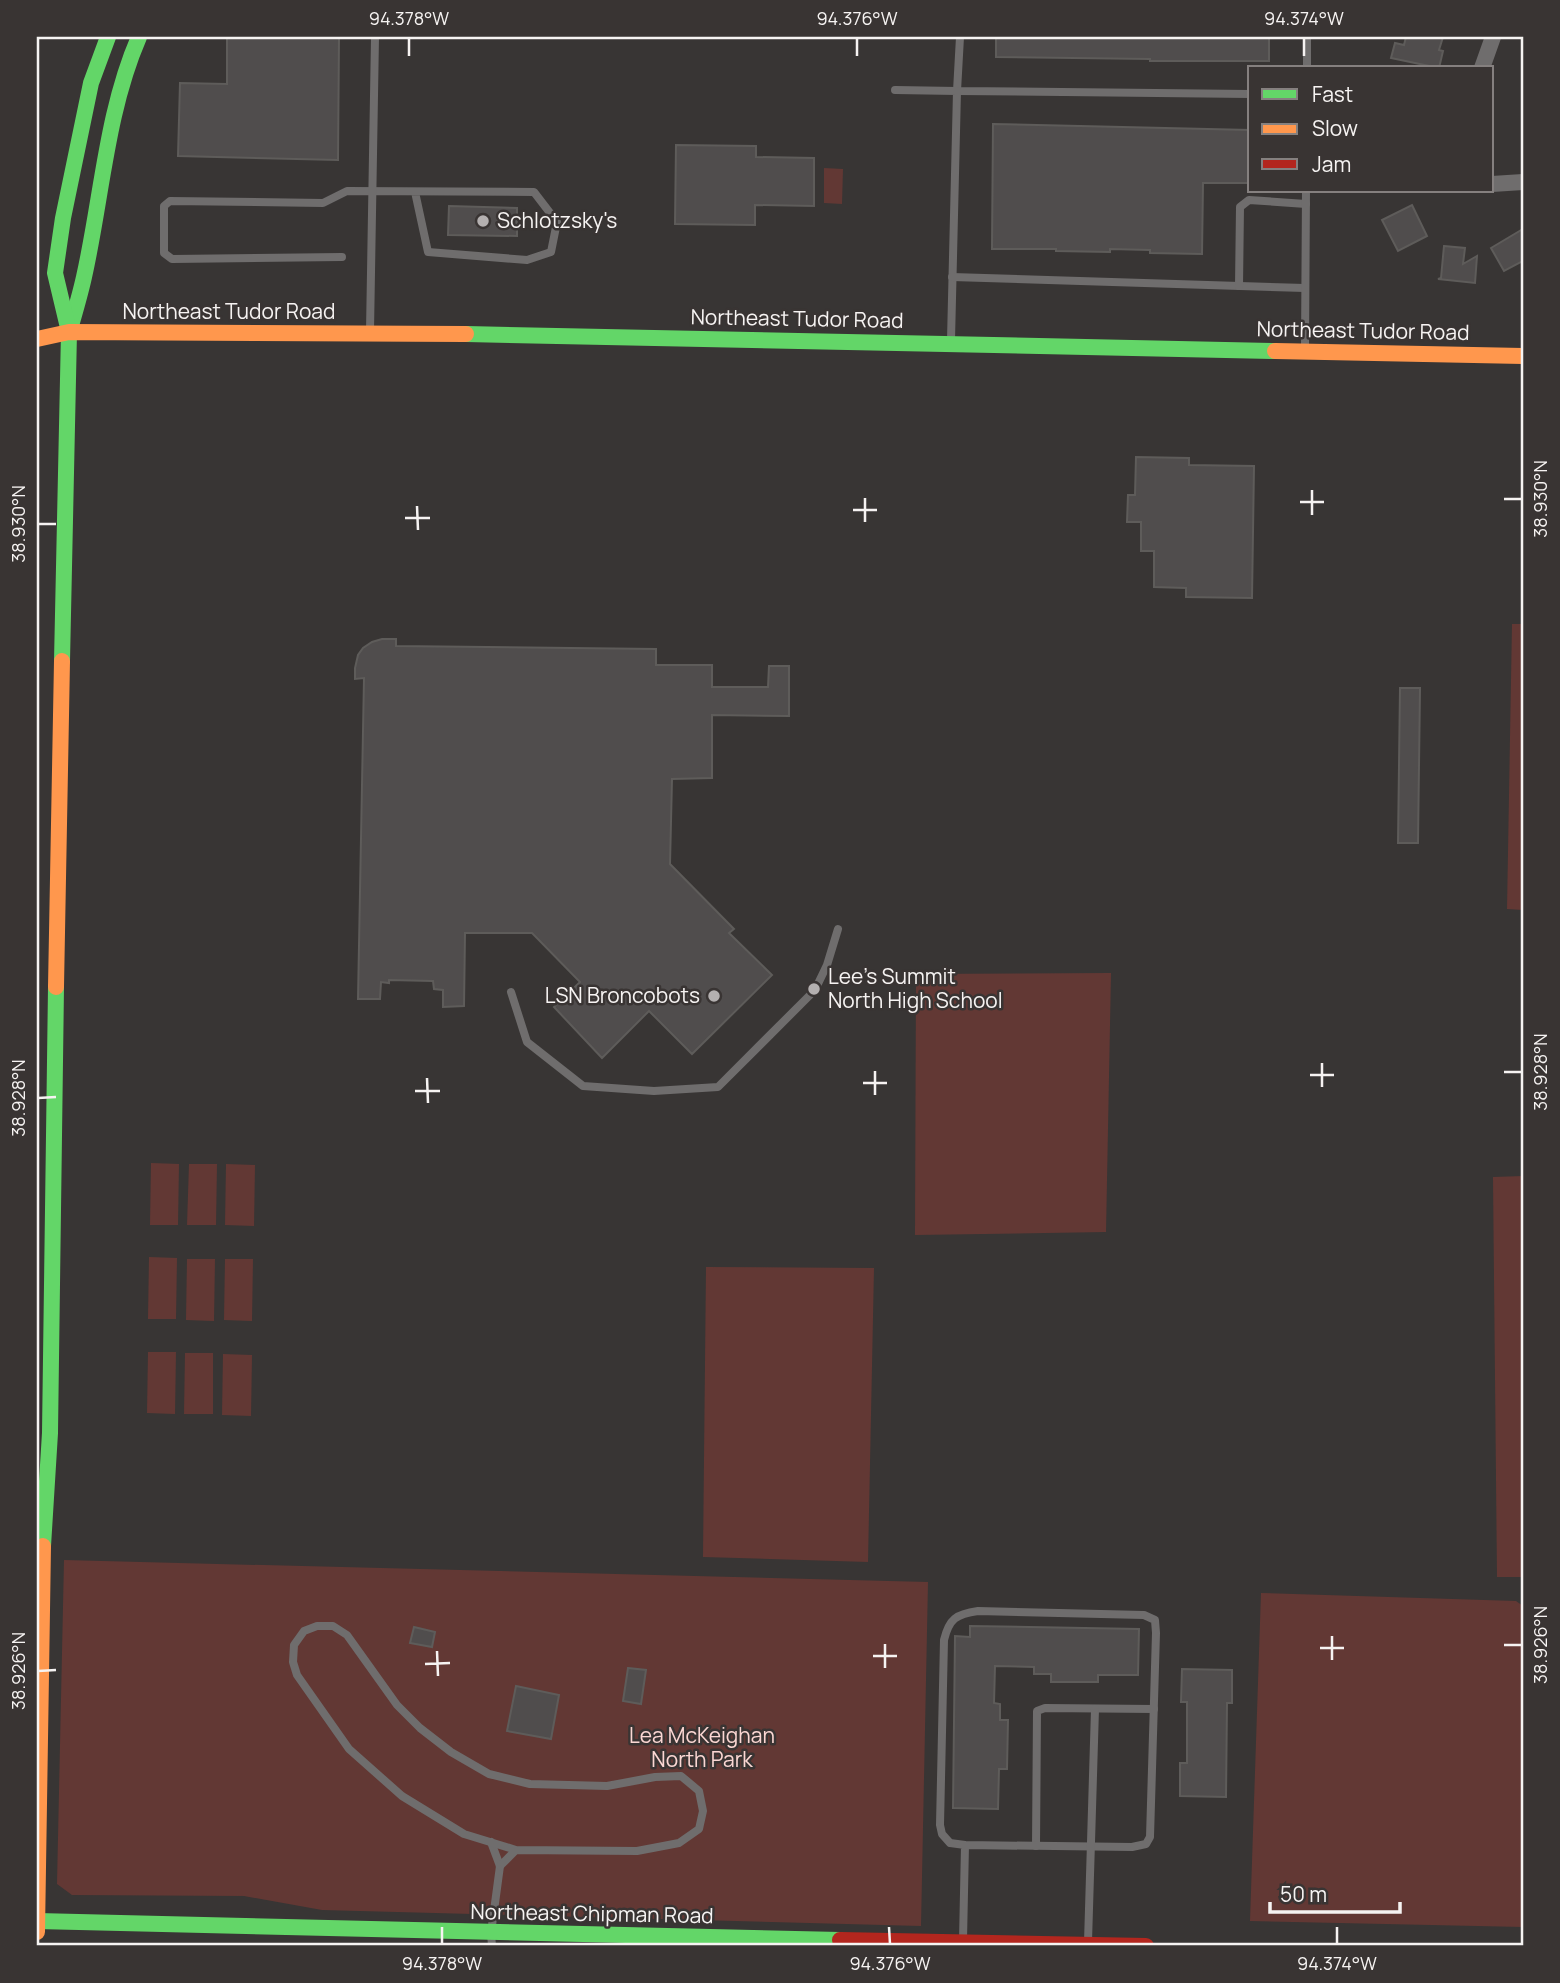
<svg xmlns="http://www.w3.org/2000/svg" width="1560" height="1983" viewBox="0 0 1560 1983" font-family="Manrope,sans-serif">
<rect width="100%" height="100%" fill="#383534"/>
<g fill="#623834">
<path d="M824,168l19,1 -1,35 -18,-1z"/>
<path d="M1512,624h11v286l-16,-1z"/>
<path d="M1111,973l-5,259 -191,3 1,-261z"/>
<path d="M151,1163l28,1 -1,61h-28z"/>
<path d="M189,1164h28l-1,61h-29z"/>
<path d="M226,1164l29,1 -1,61 -29,-1z"/>
<path d="M1523,1176v401h-26l-4,-400z"/>
<path d="M149,1257l28,1 -1,61h-28z"/>
<path d="M187,1259h28l-1,62 -28,-1z"/>
<path d="M225,1259h28l-1,62 -28,-1z"/>
<path d="M706,1267l168,1 -6,294 -165,-5z"/>
<path d="M148,1352h28l-1,62 -28,-1z"/>
<path d="M185,1353h28v61h-29z"/>
<path d="M223,1354l29,1 -1,61 -29,-1z"/>
<path d="M64,1560l864,22 -7,344 -599,-16 -78,-14 -172,-1 -15,-11z"/>
<path d="M1261,1593l255,8 7,5v321l-273,-6z"/>
</g>
<g fill="#504d4d" stroke="#5e5c5a" stroke-width="2">
<path d="M227,37h112l-1,123 -160,-4 2,-73 47,1z"/>
<path d="M996,37h273v24h-119v-2l-154,-2z"/>
<path d="M1406,37h37l-4,13 4,1 -4,17 -48,-10 4,-15 9,2z"/>
<path d="M993,124l257,6v53h-47l-1,71 -52,-1v-3l-40,-1v3l-54,-1v-2h-64z"/>
<path d="M676,145l80,1v11l58,1v48l-59,-1v20l-80,-1z"/>
<path d="M1412,205l15,31 -29,15 -16,-31z"/>
<path d="M449,206l68,2v28l-69,-1z"/>
<path d="M1523,229v32l-19,10 -13,-23z"/>
<path d="M1444,246l21,2 -2,16 14,-8 -2,27 -37,-4 3,-1z"/>
<path d="M1136,457l53,1v7l65,1 -2,132 -66,-1v-9l-32,-1v-36h-13v-29h-14l1,-27h7z"/>
<path d="M382,639h14v7l260,3v16h56v22h56l1,-21h20v50l-77,-1v63l-40,1 -2,85 64,65 -5,4 43,42 -80,79 -43,-43 -47,47 -48,-51 26,-25 -48,-49h-67l-1,73 -21,1v-17l-9,-1 -1,-8 -44,-1v3l-8,-1 -1,17h-22l6,-321 -9,1v-11l3,-13 5,-7 9,-6z"/>
<path d="M1400,688h20l-2,155h-20z"/>
<path d="M970,1626l169,3 -1,46h-40v7h-47v-8h-17v-7l-39,-1 -1,37 6,1v16h8l-1,49h-8l-1,40 -45,-1 2,-172 15,1z"/>
<path d="M414,1627l21,5 -3,15 -22,-4z"/>
<path d="M628,1668l18,2 -5,34 -18,-3z"/>
<path d="M1182,1669l50,1v33h-5l-1,94 -46,-1v-33h7v-61h-6z"/>
<path d="M516,1686l43,9 -8,44 -44,-8z"/>
</g>
<g fill="none" stroke-linecap="round" stroke-linejoin="round">
<g stroke="#6f6d6d" stroke-width="8">
<path d="M960,37l-3,54 293,3"/>
<path d="M1307,68v-31"/>
<path d="M895,90l62,1 -6,249"/>
<path d="M342,257l-170,2 -8,-6v-47l6,-5 153,2 24,-12 187,1 23,30 -6,30 -24,8 -99,-8 -13,-60"/>
<path d="M952,277l353,11"/>
<path d="M1239,286l1,-79 9,-7 57,4"/>
<path d="M370,331l5,-294"/>
<path d="M1305,348l1,-157"/>
<path d="M511,992l16,50 56,44 71,5 64,-4 97,-97 12,-25 11,-36"/>
<path d="M491,1842l9,24 -9,67 1,13"/>
<path d="M1036,1846l1,-135 8,-3 109,1"/>
<path d="M500,1866l16,-16 121,1 42,-8 20,-14 4,-18 -4,-20 -18,-15 -26,1 -48,9 -77,-2 -41,-10 -38,-22 -31,-24 -23,-23 -50,-70 -14,-9h-16l-13,5 -10,14 -1,17 4,13 52,74 53,47 62,38 52,16"/>
<path d="M963,1940l2,-95 -15,-2 -8,-9 -2,-9 4,-185c5,-21 12,-26 34,-29l166,4 11,5 1,13 -6,204 -4,7 -14,3 -167,-2"/>
<path d="M1088,1942l7,-233"/>
</g>
<g stroke="#6f6d6d" stroke-width="16">
<path d="M1482,68l11,-31"/>
<path d="M1492,184l31,-2"/>
</g>
<g stroke="#63d668" stroke-width="16">
<path d="M70,329c5,-17 10,-34 14,-52 18,-80 22,-164 55,-240"/>
<path d="M466,334l809,17"/>
<path d="M62,661l7,-329 -14,-59 8,-55 28,-135 17,-46"/>
<path d="M43,1546l7,-113 6,-446"/>
<path d="M37,1921l803,19"/>
</g>
<g stroke="#ff974d" stroke-width="16">
<path d="M37,339l32,-7 397,2"/>
<path d="M1275,351l248,5"/>
<path d="M56,987l6,-326"/>
<path d="M37,1932l6,-386"/>
</g>
<path stroke="#b3261e" stroke-width="16" d="M840,1940l306,6"/>
</g>
<path fill="none" stroke="#f6f3f2" stroke-width="2.5" d="M409,38v18M857,38v18M1304,38v18M1312,490v25M865,498v24M1504,499h18M1300,502h24M417,506l1,24M853,510h24M405,518h25M38,524h18M1322,1063v24M875,1071v24M1504,1072h18M1310,1075h24M427,1078l1,25M863,1083h24M415,1091h25M38,1098l18,-1M1332,1636v24M885,1644v24M1504,1645h18M1320,1648h24M437,1651l1,25M873,1656h24M425,1664l25,-1M38,1671l18,-1M442,1927v17M889,1927l1,17M1337,1927v17"/>
<g fill="#b4b0b0" stroke="#393433" stroke-width="2.5">
<circle cx="483" cy="221" r="7"/>
<circle cx="814" cy="989" r="7"/>
<circle cx="714" cy="996" r="7"/>
</g>
<g text-anchor="middle" stroke-width="5" stroke-linejoin="round" paint-order="stroke">
<g font-size="21" fill="#f6f3f2" stroke="#393433" text-anchor="start">
<text x="497" y="228">Schlotzsky's</text>
<text x="828" y="984">Lee's Summit<tspan x="828" dy="24">North High School</tspan></text>
<text x="700" y="1003" text-anchor="end">LSN Broncobots</text>
</g>
<g font-size="21" fill="#f6f3f2" stroke="#393433">
<text x="229" y="319">Northeast Tudor Road</text>
<text transform="translate(797 319) rotate(1)" y="7">Northeast Tudor Road</text>
<text transform="translate(1363 331) rotate(1)" y="7">Northeast Tudor Road</text>
<text transform="translate(592 1914) rotate(1)" y="7">Northeast Chipman Road</text>
</g>
<g font-size="21" fill="#fbd7d3" stroke="#393433">
<text x="702" y="1743">Lea McKeighan<tspan x="702" dy="24">North Park</tspan></text>
</g>
</g>
<rect width="1560" height="1983" fill="none" stroke="#393433" stroke-width="77"/>
<rect x="1248" y="66" width="245" height="126" fill="#393433" stroke="#85807f" stroke-width="2"/>
<rect x="1262" y="89" width="35" height="10" fill="#63d668" stroke="#85807f" stroke-width="2"/>
<text x="1312" y="102" font-size="21" fill="#f6f3f2">Fast</text>
<rect x="1262" y="124" width="35" height="10" fill="#ff974d" stroke="#85807f" stroke-width="2"/>
<text x="1312" y="136" font-size="21" fill="#f6f3f2">Slow</text>
<rect x="1262" y="159" width="35" height="10" fill="#b3261e" stroke="#85807f" stroke-width="2"/>
<text x="1312" y="172" font-size="21" fill="#f6f3f2">Jam</text>
<path d="M1270 1902v10h130v-10" fill="none" stroke="#f6f3f2" stroke-width="3.5"/>
<text x="1280" y="1902" font-size="21" fill="#f6f3f2" stroke="#393433" stroke-width="5" paint-order="stroke">50 m</text>
<rect x="38" y="38" width="1484" height="1906" fill="none" stroke="#f6f3f2" stroke-width="2.5"/>
<g font-size="18" text-anchor="middle" fill="#f6f3f2">
<text x="409" y="25">94.378°W</text>
<text x="857" y="25">94.376°W</text>
<text x="1304" y="25">94.374°W</text>
<text transform="translate(1541 499) rotate(-90)" y="6">38.930°N</text>
<text transform="translate(19 524) rotate(-90)" y="6">38.930°N</text>
<text transform="translate(1541 1072) rotate(-90)" y="6">38.928°N</text>
<text transform="translate(19 1098) rotate(-90)" y="6">38.928°N</text>
<text transform="translate(1541 1645) rotate(-90)" y="6">38.926°N</text>
<text transform="translate(19 1671) rotate(-90)" y="6">38.926°N</text>
<text x="442" y="1970">94.378°W</text>
<text x="890" y="1970">94.376°W</text>
<text x="1337" y="1970">94.374°W</text>
</g>
</svg>
